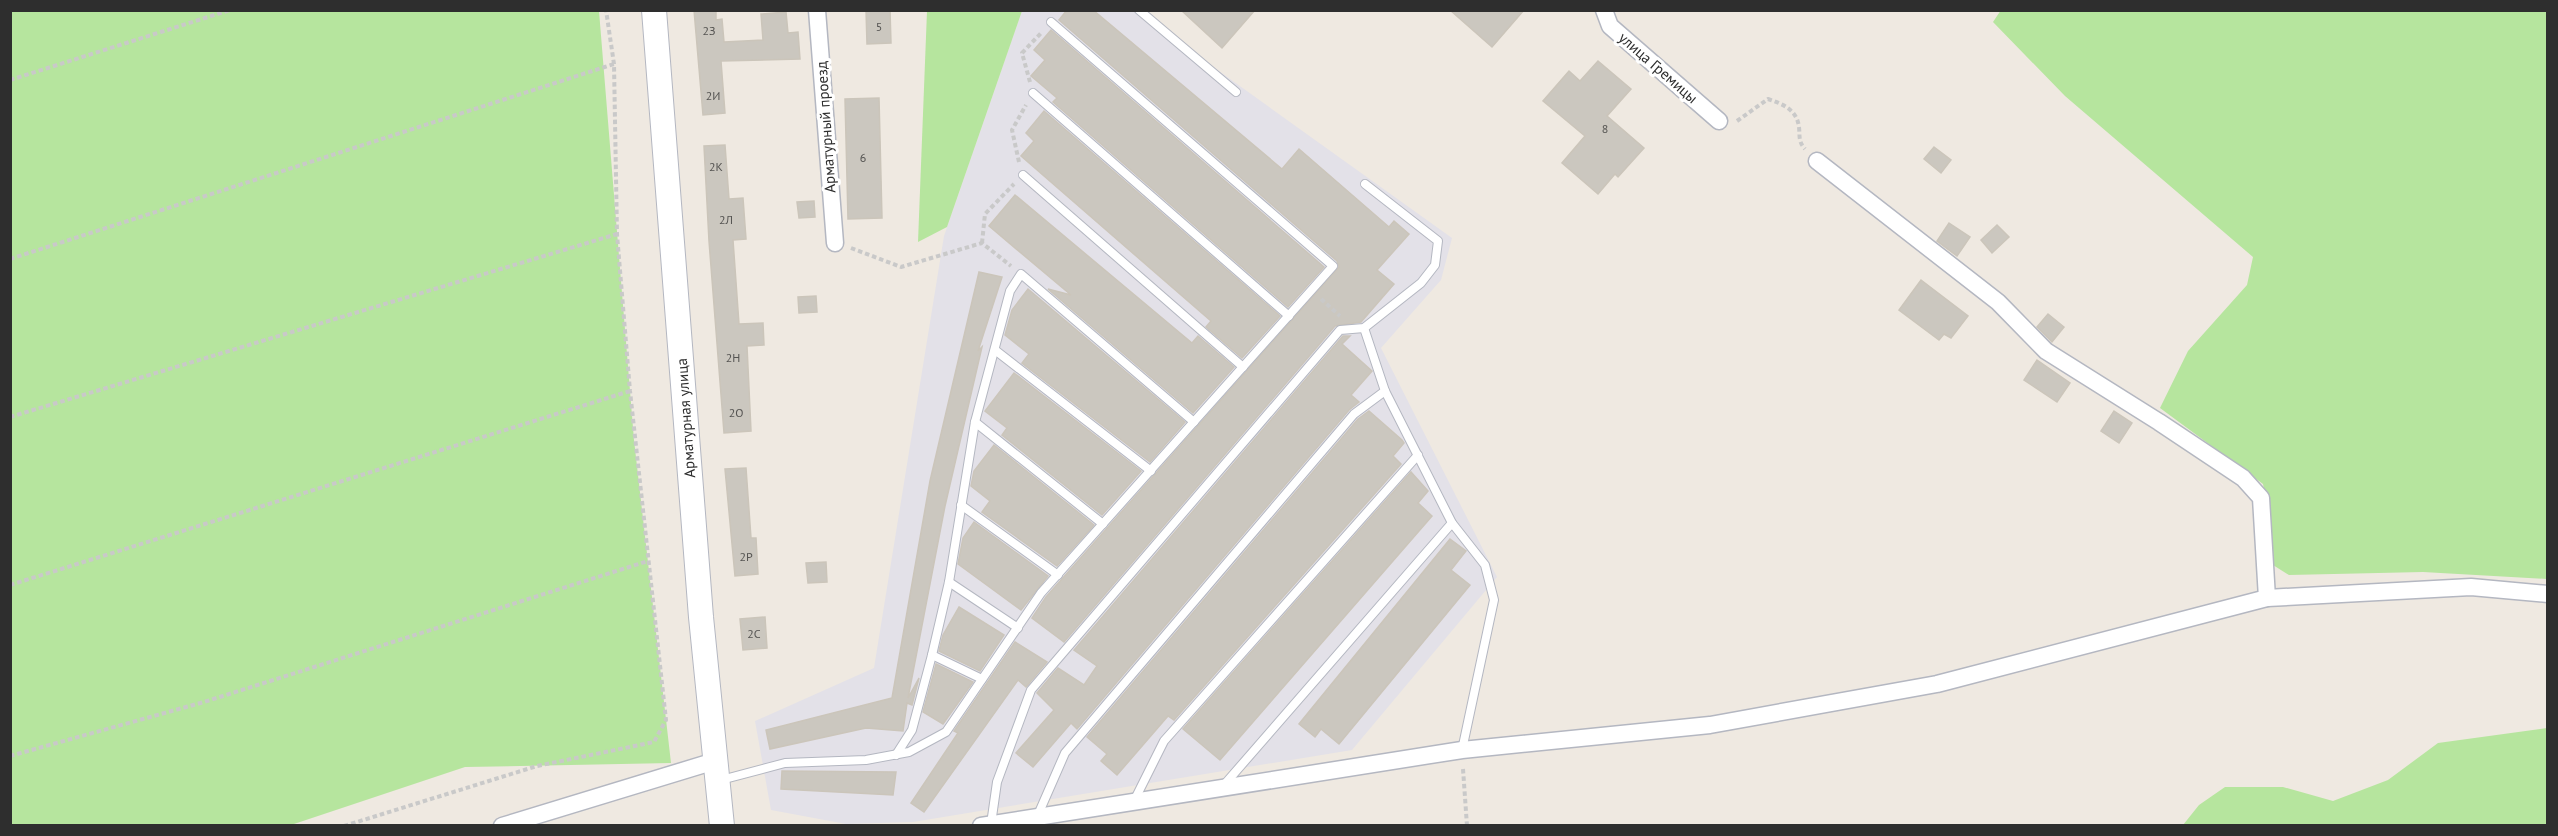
<svg xmlns="http://www.w3.org/2000/svg" width="2558" height="836" viewBox="0 0 2558 836" font-family="'PT Sans',sans-serif">
<rect width="100%" height="100%" fill="#efe9e1"/>
<path fill="#e3e1e8" d="M1022,11h113l317,227 -11,42 -60,68 116,229 -145,173 -439,72 -67,2 -75,-14 -16,-89 119,-53 70,-432z"/>
<g fill="#b6e59e">
<path d="M2001,10l546,1v568l-124,-7 -134,3 -16,-10 -2,-42 -8,-39 -103,-76 28,-57 59,-66 6,-28 -188,-161 -72,-74z"/>
<path d="M10,11h589l35,429 37,323 -206,4 -174,58h-280z"/>
<path d="M927,11h95l-75,216 -29,15z"/>
<path d="M2547,728v97h-364l16,-20 26,-18h58l50,14 55,-21 50,-37z"/>
</g>
<g fill="#cbc7bf" stroke="#cbc5ba" stroke-width="1.5">
<path d="M694,10h22v10l6,-1 2,23 39,-2 -2,-26 25,-2 2,21 10,-1 2,27 -79,2 4,52 -22,2z"/>
<path d="M866,10h24l1,33 -24,1z"/>
<path d="M1067,10h26l189,159 17,-20 90,78 5,-6 15,13 -32,36 17,14 -33,38 -26,4 -271,316 -32,-24 14,-21 293,-330 -2,-6 -278,-241z"/>
<path d="M1181,10h74l-33,38z"/>
<path d="M1450,10h74l-32,37z"/>
<path d="M1051,30l273,237 -36,40 -235,-205 4,-4 -26,-22 14,-16 -11,-10z"/>
<path d="M1598,61l33,28 -24,27 37,32 -26,29 -3,-3 -17,20 -36,-31 23,-27 -42,-35 26,-30 11,10z"/>
<path d="M879,98l3,120 -34,1 -3,-120z"/>
<path d="M1044,111l236,205 -38,42 -36,-31 5,-6 -190,-165 13,-15 -8,-8z"/>
<path d="M725,145l4,54 14,-1 3,41 -13,1 6,84 24,-1 1,22 -17,1 4,85 -27,2 -15,-192 -5,-95z"/>
<path d="M1934,147l17,13 -10,13 -17,-14z"/>
<path d="M1015,195l177,148 6,-7 36,31 -41,46 -145,-124 23,6 -82,-69z"/>
<path d="M814,201l1,16 -16,1 -2,-16z"/>
<path d="M1949,223l21,14 -13,19 -20,-15z"/>
<path d="M1997,225l12,12 -17,16 -11,-13z"/>
<path d="M979,272l23,5 -24,74 4,-4 -37,159 -37,192 11,-20 -7,27 -5,-2 -4,28 -37,-3 -96,21 -4,-19 126,-32 38,-217z"/>
<path d="M1921,280l47,36 -17,22 -7,-4 -5,6 -40,-30z"/>
<path d="M1028,289l157,133 -35,40 -128,-99 7,-9 -24,-19 7,-25z"/>
<path d="M816,296l1,16 -18,1 -1,-16z"/>
<path d="M2048,314l16,13 -12,15 -15,-15z"/>
<path d="M1343,336h7l-8,8 30,27 -21,24 8,7 -10,8 -272,319 -6,-6 -38,44 -17,-14 38,-43 -17,-17 21,-25 26,17 13,-19 -23,-16z"/>
<path d="M2037,360l33,23 -13,19 -33,-22z"/>
<path d="M1014,373l127,98 -39,44 -100,-80 5,-7 -22,-17z"/>
<path d="M1369,411l33,29 2,3 -11,13 8,8 -227,256 -6,-4 -51,59 -16,-14 6,-7 -20,-17 271,-318z"/>
<path d="M2114,411l18,12 -13,20 -18,-12z"/>
<path d="M994,445l100,80 -37,41 -75,-54 8,-11 -19,-15 3,-15z"/>
<path d="M746,468l5,70h5l2,36 -23,2 -10,-107z"/>
<path d="M1411,472l17,19 -10,12 14,13 -212,244 -37,-31z"/>
<path d="M974,522l74,54 -27,34 -63,-46 5,-26z"/>
<path d="M1450,539l16,12 -15,19 19,15 -131,159 -18,-15 -6,8 -16,-13z"/>
<path d="M826,562l1,20 -19,1 -2,-20z"/>
<path d="M959,607l45,28 -24,36 -41,-20 4,-16z"/>
<path d="M765,617l2,31 -24,2 -3,-31z"/>
<path d="M1015,642l32,20 -21,25 -8,-7 -94,132 -13,-9 47,-70 -4,-2z"/>
<path d="M936,664l37,18 -30,42 -20,-12z"/>
<path d="M782,771l114,1 -3,23 -112,-6z"/>
</g>
<g fill="none" stroke-linecap="round" stroke-linejoin="round">
<g stroke="#b4b7c1" stroke-width="10">
<g id="lane">
<path d="M1139,10l97,82"/>
<path d="M1033,93l256,223"/>
<path d="M1023,175l220,192"/>
<path d="M1364,328l21,63 67,132 33,42 9,35 -32,150"/>
<path d="M995,350l156,121"/>
<path d="M975,422l128,102"/>
<path d="M961,505l97,70"/>
<path d="M949,582l69,46"/>
<path d="M932,655l50,24"/>
<path d="M896,755l16,-25 20,-75 17,-73 26,-160 35,-131 11,-17 173,148"/>
<path d="M721,780l64,-17 81,-3 43,-8 37,-20 95,-139 292,-327 -282,-244"/>
<path d="M1224,785l228,-262"/>
<path d="M1134,801l30,-60 254,-286"/>
<path d="M1037,817l28,-64 289,-339 31,-23"/>
<path d="M991,824l6,-42 34,-92 309,-360 24,-2 57,-45 14,-18 3,-24 -73,-57"/>
</g>
</g>
<g stroke="#b4b7c1" stroke-width="19">
<g id="street">
<path d="M817,10l18,233"/>
<path d="M1604,10l6,16 109,95"/>
<path d="M1817,161l181,141 48,49 113,71 84,56 18,20 6,100"/>
<path d="M502,826l213,-65"/>
<path d="M981,826l481,-76 248,-25 227,-41 330,-86 204,-11 77,7"/>
</g>
</g>
<g stroke="#b4b7c1" stroke-width="26">
<path id="secondary" d="M654,10l47,607 21,209"/>
</g>
<g stroke="#c9c9c9" stroke-width="4" stroke-dasharray="4.5 3" stroke-linecap="butt">
<path d="M10,80l220,-70"/>
<path d="M1030,82l-8,-29 20,-21"/>
<path d="M1737,121l31,-22c15,5 29,11 31,28 1,9 -1,14 6,22"/>
<path d="M1019,162l-7,-32 14,-25"/>
<path d="M982,243l3,-29 29,-30"/>
<path d="M851,248l50,19 81,-24 29,23"/>
<path d="M10,259l604,-195"/>
<path d="M1321,299l19,17"/>
<path d="M10,417l607,-183"/>
<path d="M10,585l620,-194"/>
<path d="M10,756l194,-54 444,-141"/>
<path d="M1463,769l4,57"/>
<path d="M344,826l193,-60 117,-24 12,-22 -36,-329 -13,-157 -3,-170 -8,-54"/>
</g>
<use href="#lane" stroke="#fff" stroke-width="8"/>
<use href="#street" stroke="#fff" stroke-width="16"/>
<use href="#secondary" stroke="#fff" stroke-width="24"/>
</g>
<g text-anchor="middle" stroke-width="6" stroke-linejoin="round" paint-order="stroke">
<g font-size="12" fill="#555452">
<text x="879" y="31">5</text>
<text x="709" y="35">2З</text>
<text x="713" y="100">2И</text>
<text x="1605" y="133">8</text>
<text x="863" y="162">6</text>
<text x="716" y="171">2К</text>
<text x="726" y="224">2Л</text>
<text x="733" y="362">2Н</text>
<text x="736" y="417">2О</text>
<text x="746" y="561">2Р</text>
<text x="754" y="638">2С</text>
</g>
<g font-size="15" fill="#2e2e2e" stroke="#fff">
<text transform="translate(1658 68) rotate(41)" y="5">улица Гремицы</text>
<text transform="translate(826 127) rotate(-94)" y="5">Арматурный проезд</text>
<text transform="translate(686 418) rotate(-94)" y="5">Арматурная улица</text>
</g>
</g>
<rect width="2558" height="836" fill="none" stroke="#2e2e2e" stroke-width="24"/>
</svg>
